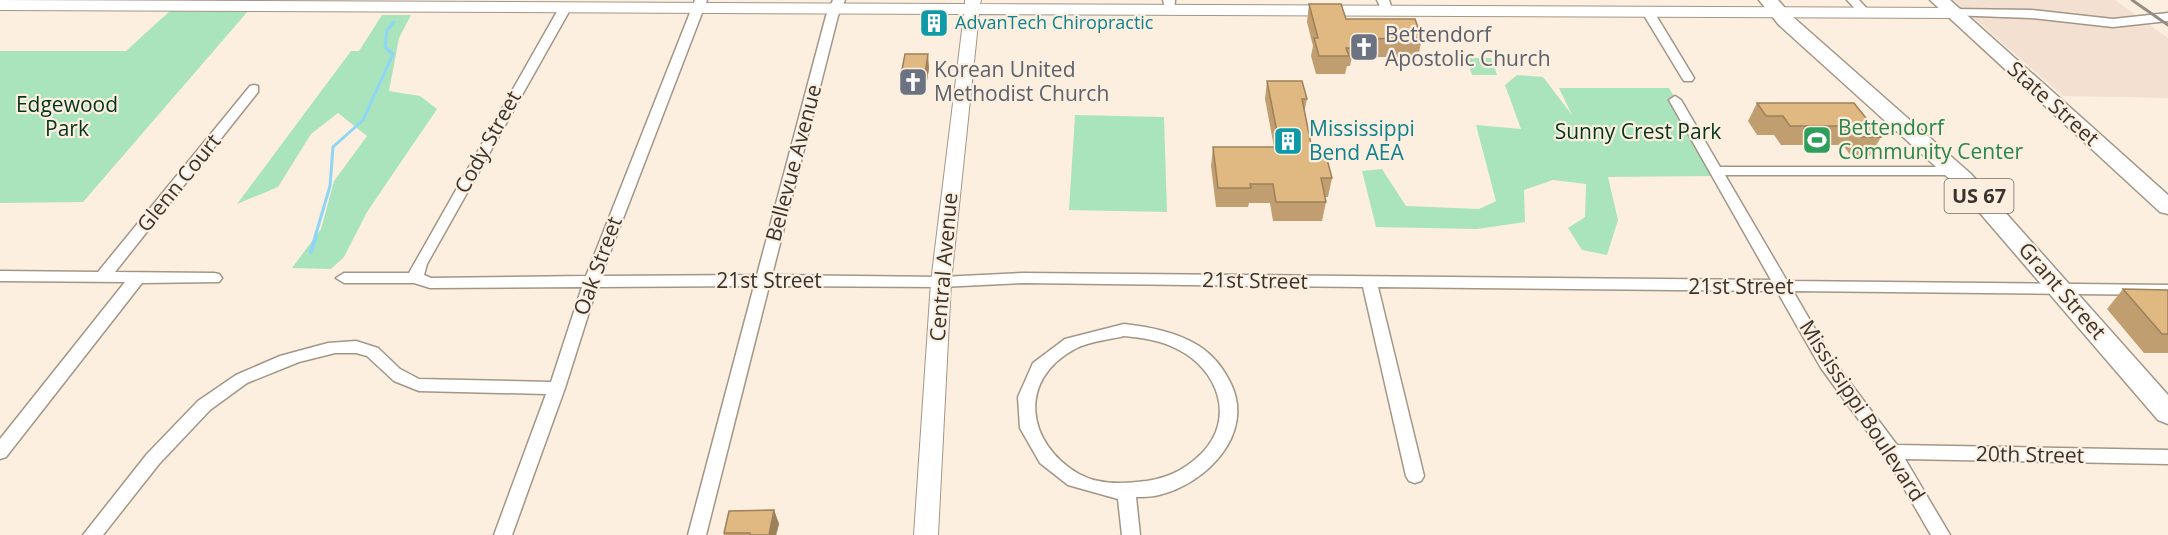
<svg xmlns="http://www.w3.org/2000/svg" width="2168" height="535" viewBox="0 0 2168 535" font-family="'Open Sans',sans-serif">
<rect width="100%" height="100%" fill="#fcefdf"/>
<path fill="#f3e0d1" d="M1953,0h162l53,38v60l-105,-2z"/>
<g fill="#a9e4bd">
<path d="M171,10h78l-166,192 -83,1v-152h126z"/>
<path d="M382,15h29l-12,23 -10,53 31,5 17,13 -70,103 -23,45 -13,12 -39,-1 29,-39 13,-48 33,-45 -29,-23 -27,21 -33,53 -41,17 114,-153h8z"/>
<path d="M1466,58h25l6,17h-25z"/>
<path d="M1517,75l26,2 29,38 -13,-27h110l47,77 -3,11 -105,1 10,43 -11,35 -25,-5 -14,-22 17,-11 1,-33 -33,-4 -29,10 1,32 -48,7 -101,-2 -14,-56 20,-2 24,37 73,3 17,-8 -20,-76 45,4 -16,-44z"/>
<path d="M1075,115l89,2 3,95 -98,-2z"/>
</g>
<g fill="none" stroke-linecap="round" stroke-linejoin="round">
<path stroke="#8ed6f6" stroke-width="3" d="M315,237l15,-51 3,-39 30,-27 30,-66 -8,-7 2,-17 7,-8"/>
<path stroke="#8ed6f6" stroke-width="4" d="M311,252l5,-16"/>
<g stroke="#a29687" stroke-width="3">
<g id="minor">
<path d="M695,0h12l-106,276 156,-1 69,-259 7,-16h12l-7,16 -66,259 169,2 82,-4 748,7 -102,-180 6,-4 6,4 39,67h234l7,4 -7,4h-229l62,106 381,4v10l-375,-4 40,69 64,85 271,5v14l-263,-5 45,76h-19l-45,-78 -65,-89 -44,-77 -399,-4 46,189 -3,5 -6,2 -6,-2 -3,-5 -43,-189 -340,-4 -82,4 -172,-1 -63,249h-18l66,-249 -157,1 -32,101 -53,147h-18l52,-141 -127,-3 -25,-10 -27,-25 -11,-3h-21l-36,9 -52,21 -37,27 -51,54 -56,71h-20l64,-81 51,-53 38,-26 44,-19 48,-13 28,-2 22,7 22,21 19,10 132,3 31,-95 -152,1 -16,-5h-70l-8,-5 8,-5h65l150,-265 6,-4 6,4 -144,256 -3,11 7,3 155,-2z"/>
<path d="M1163,0h12l-1,12h-8z"/>
<path d="M1377,0h12l3,9 -2,2h-8z"/>
<path d="M1847,0h12l12,13 -2,2h-8z"/>
<path d="M1648,8l6,4 40,66 -2,3h-8l-2,-3 -40,-66z"/>
<path d="M1953,9l78,1 82,9 55,-6v8l-55,6 -82,-9 -82,-3v-4z"/>
<path d="M254,85l4,1v6l-143,180 99,1 5,1 3,4 -3,4 -77,1 -136,174 -6,2v-20l125,-157 -125,-1v-10l98,1 152,-186z"/>
<path d="M1124,324c26,3 53,8 75,22 14,9 25,23 32,38 24,50 -25,100 -72,111 -8,2 -16,2 -23,2l4,38h-18l-4,-36 -50,-14 -28,-22 -20,-35 -2,-31 15,-34 32,-24zM1124,336c18,2 37,4 53,13 41,20 59,69 25,104 -19,19 -39,27 -65,29 -19,2 -40,2 -58,-8 -53,-31 -62,-94 -4,-125 14,-8 34,-9 49,-13z"/>
</g>
</g>
<g stroke="#a29687" stroke-width="2">
<path id="tertiary" d="M0,0l965,4v-4h16l-1,4 973,4 8,5 -8,5 -974,-4 -28,268 -13,253h-24l17,-253 33,-268 -964,-4z"/>
</g>
<g stroke="#a29687" stroke-width="3">
<g id="primary">
<path d="M1759,0h19l15,17 178,157 197,221v29l-10,-4 -203,-236 -176,-159z"/>
<path d="M1930,0h20l218,195v19l-8,-2z"/>
</g>
</g>
<use href="#minor" fill="#fff" fill-rule="evenodd"/>
<use href="#tertiary" fill="#fff" fill-rule="evenodd"/>
<use href="#primary" fill="#fff" fill-rule="evenodd"/>
<path stroke="#968d82" stroke-width="3" d="M2132,0l36,25"/>
</g>
<g fill="#c19e70">
<path d="M1309,4l37,15 76,19 -4,19h-66l-2,9h-3l-2,8h-29l-5,-18 2,-10 -6,-24z"/>
<path d="M929,68l-4,26h-23l-2,-14z"/>
<path d="M1267,81l40,18 -3,14 10,46 18,19 -4,19h-3l1,5 -4,19h-49l-3,-18h-21l-1,4h-32l-5,-41 2,-19h61l-9,-48z"/>
<path d="M1757,103h97l27,34 -11,19h-19l-8,-11h-62l-7,-10h-17l-9,-14z"/>
<path d="M2123,289l45,1v63h-24l-37,-44z"/>
<path d="M774,510l5,14 -3,11h-52v-2z"/>
</g>
<g fill="#9d815b">
<path d="M928,54l1,14 -4,26 -1,-14z"/>
<path d="M774,510l5,14 -3,11h-7z"/>
</g>
<g fill="#e0b882" stroke="#9d815b" stroke-width="1.5">
<path d="M1309,4h32l5,15h69l7,19 -71,1 2,9h-7l3,8h-30l-5,-18h4z"/>
<path d="M905,54h23l-4,26h-24z"/>
<path d="M1267,81h35l5,18h-5l12,60h13l5,19h-11l5,24h-50l-3,-18h-23l1,4h-33l-5,-41h67z"/>
<path d="M1757,103h97l27,34h-19l-9,-11h-63l-7,-10h-17z"/>
<path d="M2123,289l45,1v44h-6z"/>
<path d="M774,510l-5,25h-19v-2h-26l5,-22z"/>
</g>
<defs>
<g id="building-square" transform="scale(1.5)"><rect x="-9" y="-9" width="18" height="18" rx="4" fill="#0f9aa8" stroke="#fcefdf"/><path d="M-4-6H4V6H1V3H-1V6H-4ZM-2.5-4.3h1.7v1.8h-1.7ZM.8-4.3h1.7v1.8H.8ZM-2.5-1h1.7V.8h-1.7ZM.8-1h1.7V.8H.8Z" fill="#fff"/></g>
<g id="church-square" transform="scale(1.5)"><rect x="-9" y="-9" width="18" height="18" rx="4" fill="#6b7280" stroke="#fcefdf"/><path d="M-1.2-6h2.4v3.5h3.3v2.4h-3.3V6h-2.4V-.1h-3.3v-2.4h3.3Z" fill="#fff"/></g>
<g id="stadium-square" transform="scale(1.5)"><rect x="-9" y="-9" width="18" height="18" rx="4" fill="#2e9e5b" stroke="#fcefdf"/><path d="M0-5a6.5 5 0 1 0 0 10a6.5 5 0 1 0 0-10ZM-3.5-1.8h7v3.6h-7Z" fill="#fff"/></g>
</defs>
<g fill-rule="evenodd">
<use href="#building-square" x="934" y="23"/>
<use href="#church-square" x="1364" y="47"/>
<use href="#church-square" x="913" y="82"/>
<use href="#stadium-square" x="1817" y="140"/>
<use href="#building-square" x="1288" y="141"/>
</g>
<g text-anchor="middle" stroke-width="4.5" stroke-linejoin="round" paint-order="stroke">
<g font-size="18" fill="#0d838f" stroke="#fcefdf" text-anchor="start">
<text x="955" y="29">AdvanTech Chiropractic</text>
</g>
<rect fill="#fcefdf" stroke="#746c63" stroke-width="1.5" x="1944.5" y="179" width="69" height="34" rx="4.5"/>
<g font-size="20" font-weight="bold" fill="#39342e">
<text x="1979" y="203">US 67</text>
</g>
<g font-size="21" fill="#5b616d" stroke="#fcefdf" text-anchor="start">
<text x="1385" y="42">Bettendorf<tspan x="1385" dy="24">Apostolic Church</tspan></text>
<text x="934" y="77">Korean United<tspan x="934" dy="24">Methodist Church</tspan></text>
</g>
<g font-size="21" fill="#39342e" stroke="#fcefdf">
<text transform="translate(2053 104) rotate(42)" y="7">State Street</text>
<text transform="translate(488 142) rotate(-61)" y="7">Cody Street</text>
<text transform="translate(794 163) rotate(-75)" y="7">Bellevue Avenue</text>
<text transform="translate(179 183) rotate(-51)" y="7">Glenn Court</text>
<text transform="translate(598 266) rotate(-70)" y="7">Oak Street</text>
<text transform="translate(944 267) rotate(-85)" y="7">Central Avenue</text>
<text x="769" y="288">21st Street</text>
<text transform="translate(1255 281) rotate(1)" y="7">21st Street</text>
<text x="1741" y="294">21st Street</text>
<text transform="translate(2062 291) rotate(49)" y="7">Grant Street</text>
<text transform="translate(1862 411) rotate(57)" y="7">Mississippi Boulevard</text>
<text transform="translate(2030 455) rotate(1)" y="7">20th Street</text>
</g>
<g font-size="21" fill="#05361d" stroke="#fcefdf">
<text x="67" y="112">Edgewood<tspan x="67" dy="24">Park</tspan></text>
<text x="1638" y="139">Sunny Crest Park</text>
</g>
<g font-size="21" fill="#27864d" stroke="#fcefdf" text-anchor="start">
<text x="1838" y="135">Bettendorf<tspan x="1838" dy="24">Community Center</tspan></text>
</g>
<g font-size="21" fill="#0d838f" stroke="#fcefdf" text-anchor="start">
<text x="1309" y="136">Mississippi<tspan x="1309" dy="24">Bend AEA</tspan></text>
</g>
</g>
</svg>
